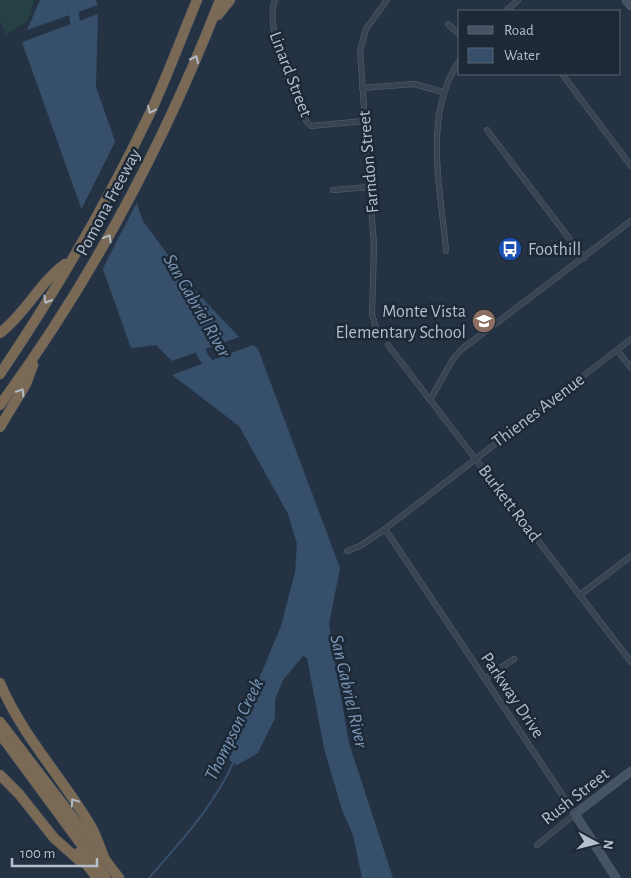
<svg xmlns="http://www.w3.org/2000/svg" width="631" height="878" viewBox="0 0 631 878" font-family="'Alegreya Sans',sans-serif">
<rect width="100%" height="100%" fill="#243243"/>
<path fill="#264143" d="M0,0h34l-6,21 -22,14 -6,-15z"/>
<g fill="#364f6b">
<path d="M40,0h56l2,5 -71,25z"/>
<path d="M98,14l-2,73 47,134 47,64 49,52 -67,24 -16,-16 -25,3 -109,-306z"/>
<path d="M253,345l5,4 82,219 -11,56 7,45 13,74 44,135h-31l-9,-43 -11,-25 -18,-62 -17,-90 -4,-2 -20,24 -8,20v18l-17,35 -21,12 -11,-7 55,-132 14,-54 2,-28 -9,-30 -49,-88 -67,-51z"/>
</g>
<path fill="#243243" d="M116,140l22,60 -37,72 -21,-60z"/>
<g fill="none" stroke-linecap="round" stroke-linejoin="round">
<path stroke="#364f6b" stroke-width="2" d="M149,878c32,-37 65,-72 85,-117"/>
<g stroke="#364f6b" stroke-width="10">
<path d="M73,0l3,35"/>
<path d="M196,340l8,18 12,14"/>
</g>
<g stroke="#56626f" stroke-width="6">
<g id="street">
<path d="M275,0c-11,27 19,96 32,122l4,4 53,-5"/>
<path d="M506,11l12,-11"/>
<path d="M448,24l12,11"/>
<path d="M562,74l69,92"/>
<path d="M362,88l52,-4 29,8"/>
<path d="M487,130l97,128"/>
<path d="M333,190l37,-3"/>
<path d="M446,251c-5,-62 -24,-137 14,-191"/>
<path d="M377,331l-5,-17 2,-68 -14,-195 6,-22 21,-29"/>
<path d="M388,345l243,317"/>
<path d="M617,350l14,18"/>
<path d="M430,400l23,-41 9,-10 169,-128"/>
<path d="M385,529l190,285 -38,31"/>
<path d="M347,551l13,-5 25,-17 246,-190"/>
<path d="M580,595l51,-39"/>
<path d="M485,679l29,-20"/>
</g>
</g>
<g stroke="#56626f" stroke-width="9">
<g id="secondary">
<path d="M626,0l5,6"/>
<path d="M616,878l-41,-64 56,-43"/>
</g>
</g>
<g stroke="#434f5c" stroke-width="11">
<g id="highway">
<path d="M218,15l12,-15"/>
<path d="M0,333c26,-20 39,-50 65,-69"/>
<path d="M0,374c57,-84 108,-173 152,-265 16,-35 30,-73 45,-109"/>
<path d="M0,405c91,-124 164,-261 220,-405"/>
<path d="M0,427l26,-43 7,-19"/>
<path d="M0,683c22,53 63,95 92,145 5,10 9,22 13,32"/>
<path d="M0,722l119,156"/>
<path d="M0,734l106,144"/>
<path d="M0,775l19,19 35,44 27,24"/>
<path d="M78,853l19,25"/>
</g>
</g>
<use href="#street" stroke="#384452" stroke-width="5"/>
<use href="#secondary" stroke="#465365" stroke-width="8"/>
<use href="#highway" stroke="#796955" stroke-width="10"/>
</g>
<defs><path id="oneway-chevron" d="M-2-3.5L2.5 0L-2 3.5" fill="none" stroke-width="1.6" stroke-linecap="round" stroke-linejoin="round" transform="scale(1.25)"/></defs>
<g stroke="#b2bbc6">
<use href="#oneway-chevron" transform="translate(195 59) rotate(-66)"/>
<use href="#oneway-chevron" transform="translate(151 110) rotate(115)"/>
<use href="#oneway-chevron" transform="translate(108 238) rotate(-61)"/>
<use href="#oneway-chevron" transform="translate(47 300) rotate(120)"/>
<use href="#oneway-chevron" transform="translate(21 392) rotate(-58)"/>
<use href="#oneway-chevron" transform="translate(74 802) rotate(-124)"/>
</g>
<defs>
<g id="bus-disc" transform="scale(1.25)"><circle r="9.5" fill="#1a4fb4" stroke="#1d2937"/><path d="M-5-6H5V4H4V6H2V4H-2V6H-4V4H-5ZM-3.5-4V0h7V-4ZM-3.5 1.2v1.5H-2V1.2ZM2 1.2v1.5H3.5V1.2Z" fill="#fff"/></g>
<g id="school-disc" transform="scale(1.25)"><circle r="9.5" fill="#8d6e63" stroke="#1d2937"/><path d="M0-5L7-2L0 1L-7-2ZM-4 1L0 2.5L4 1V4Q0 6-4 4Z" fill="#fff"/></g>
</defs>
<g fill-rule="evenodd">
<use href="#bus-disc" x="510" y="249"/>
<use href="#school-disc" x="484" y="321"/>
</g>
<g text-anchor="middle" stroke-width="5" stroke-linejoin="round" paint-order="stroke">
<g font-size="18" fill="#b5bfcc" stroke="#1d2937">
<text transform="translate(291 74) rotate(69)" y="6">Linard Street</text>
<text transform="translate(368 162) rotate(-95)" y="6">Farndon Street</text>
<text transform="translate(108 202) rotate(-62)" y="6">Pomona Freeway</text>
<text transform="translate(538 410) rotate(-37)" y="6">Thienes Avenue</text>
<text transform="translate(510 503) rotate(53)" y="6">Burkett Road</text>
<text transform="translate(513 695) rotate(56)" y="6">Parkway Drive</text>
<text transform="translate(575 796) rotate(-38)" y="6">Rush Street</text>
</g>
<g font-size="18" fill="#b5bfcc" stroke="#1d2937" text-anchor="start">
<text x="528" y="255">Foothill</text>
<text x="466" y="317" text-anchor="end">Monte Vista<tspan x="466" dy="21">Elementary School</tspan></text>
</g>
<g font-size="19" font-style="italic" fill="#7a97b6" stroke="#1d2937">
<text transform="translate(198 305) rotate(60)" y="7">San Gabriel River</text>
<text transform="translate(350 691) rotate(77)" y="7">San Gabriel River</text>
<text transform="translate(233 729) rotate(-64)" y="7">Thompson Creek</text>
</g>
</g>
<rect x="458" y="10" width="162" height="65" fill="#1d2937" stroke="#5a6573"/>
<rect x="468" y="26" width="25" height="8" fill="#465365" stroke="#5a6573"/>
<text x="504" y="35" font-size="15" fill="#b5bfcc">Road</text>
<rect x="468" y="48" width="25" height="15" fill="#364f6b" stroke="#5a6573"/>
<text x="504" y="60" font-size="15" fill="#b5bfcc">Water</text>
<g transform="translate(596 843) rotate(97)" stroke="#1d2937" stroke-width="4" paint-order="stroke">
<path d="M0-4L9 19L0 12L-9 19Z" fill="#b5bfcc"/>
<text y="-8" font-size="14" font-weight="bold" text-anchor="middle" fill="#b5bfcc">N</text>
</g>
<path d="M12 858v8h85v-8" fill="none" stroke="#b5bfcc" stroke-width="2.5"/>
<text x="20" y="858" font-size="15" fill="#b5bfcc" stroke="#1d2937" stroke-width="4" paint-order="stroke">100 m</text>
</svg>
